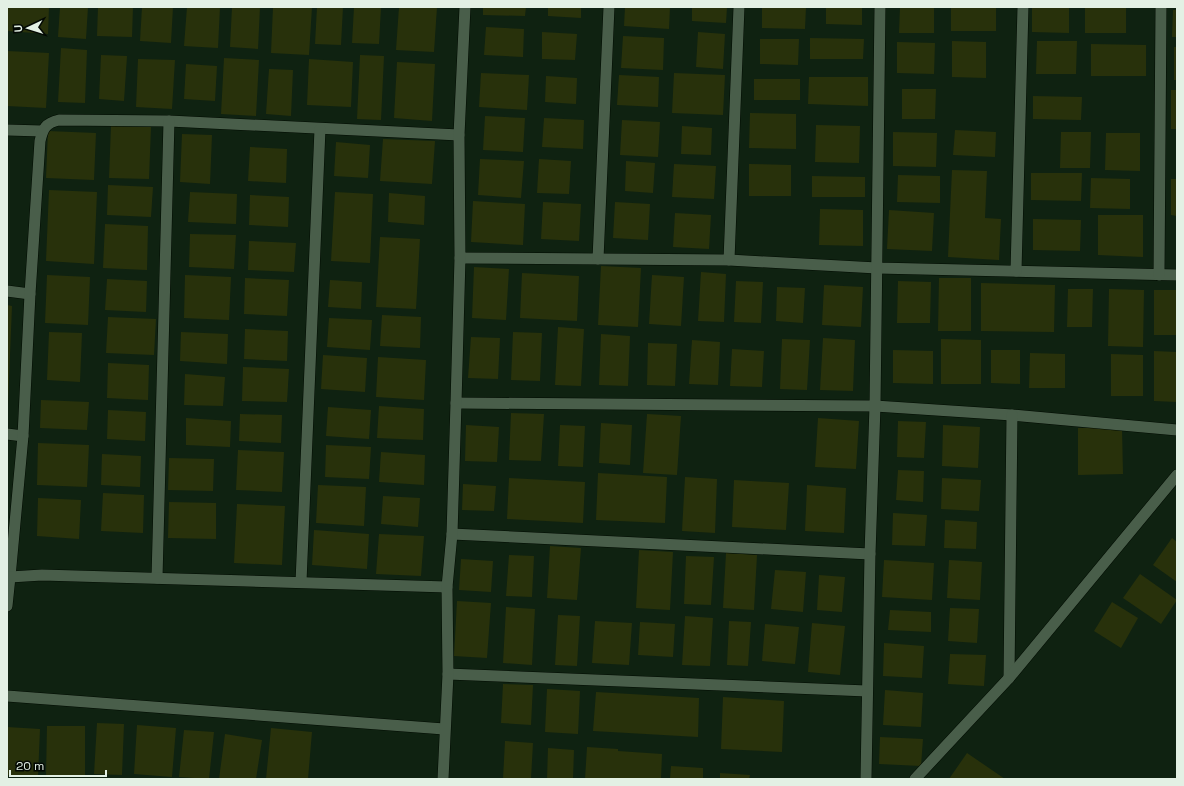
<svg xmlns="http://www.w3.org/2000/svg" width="1184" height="786" viewBox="0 0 1184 786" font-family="'Space Grotesk',sans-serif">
<rect width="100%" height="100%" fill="#0f2211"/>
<g fill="#28310b">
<path d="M7,7h42l-1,27 -41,-3z"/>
<path d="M60,7h28l-2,32 -28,-2z"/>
<path d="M98,7h35l-1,30 -35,-1z"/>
<path d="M142,7h31l-2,36 -31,-2z"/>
<path d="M187,7h33l-2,41 -34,-2z"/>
<path d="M232,7h28l-2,42 -28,-2z"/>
<path d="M273,7h39l-3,48 -38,-2z"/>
<path d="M317,7h26l-2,38 -26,-1z"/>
<path d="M354,7h27l-2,37 -27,-1z"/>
<path d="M399,7h38l-3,45 -38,-2z"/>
<path d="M483,7h43l-1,9 -42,-1z"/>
<path d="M548,7h33v11l-33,-2z"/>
<path d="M625,7h45l-1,22 -45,-3z"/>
<path d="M692,7h35l-1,16 -34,-2z"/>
<path d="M762,7h44l-1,22 -43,-1z"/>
<path d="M826,7h36v18l-36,-1z"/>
<path d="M900,7h34v26h-35z"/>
<rect x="951" y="7" width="45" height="24"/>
<path d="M1032,7h37v26l-37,-1z"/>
<rect x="1085" y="7" width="41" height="26"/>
<path d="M1173,10h4v27h-5z"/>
<path d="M486,27l38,2 -1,28 -39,-2z"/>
<path d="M542,32l35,2 -2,26 -33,-1z"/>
<path d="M698,32l27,2 -2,35 -27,-2z"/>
<path d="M623,36l41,2 -1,32 -42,-2z"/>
<path d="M810,38l54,1 -1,20h-53z"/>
<path d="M760,39h39l-1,26 -38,-1z"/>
<path d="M952,41l34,1v36l-34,-1z"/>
<path d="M1037,41h40l-1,33h-40z"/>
<path d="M897,42l38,1 -1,31 -37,-1z"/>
<path d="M1091,44l55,1v31h-55z"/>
<rect x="1174" y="47" width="3" height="33"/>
<path d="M61,48l26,2 -2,53 -27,-1z"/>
<path d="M7,51l42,2 -3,55 -39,-2z"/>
<path d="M101,55l26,1 -3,45 -25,-2z"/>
<path d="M360,55l24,1 -3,64 -24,-1z"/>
<path d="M224,58l35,2 -3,56 -35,-2z"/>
<path d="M138,59l37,1 -3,49 -36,-2z"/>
<path d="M309,59l44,3 -2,45 -44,-2z"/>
<path d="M397,62l38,2 -3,57 -38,-3z"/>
<path d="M186,64l31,2 -2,35 -31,-2z"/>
<path d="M269,69l24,1 -2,46 -25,-2z"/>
<path d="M481,73l48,2 -2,35 -48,-3z"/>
<path d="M674,73l51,2 -2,40 -51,-2z"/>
<path d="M619,75l40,2 -1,30 -41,-2z"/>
<path d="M546,76l31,2 -1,26 -31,-2z"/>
<path d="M809,77h59v29l-60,-2z"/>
<rect x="754" y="79" width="46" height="21"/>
<path d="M902,89h34l-1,30h-33z"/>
<rect x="1171" y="90" width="6" height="39"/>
<path d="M1033,96l49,1 -1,23 -48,-1z"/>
<path d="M750,113l46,1v35l-47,-1z"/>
<path d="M485,116l40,2 -2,34 -40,-2z"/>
<path d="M544,118l40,2 -1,29 -41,-2z"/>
<path d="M622,120l38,2 -2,35 -38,-2z"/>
<path d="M816,125l44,1 -1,37 -44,-1z"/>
<path d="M111,126l40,1 -2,52 -40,-1z"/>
<path d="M682,126l30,2 -1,27 -30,-1z"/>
<path d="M955,130l41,2 -1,25 -42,-2z"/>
<path d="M48,131l48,2 -2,47 -48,-2z"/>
<path d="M893,132l44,1 -1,34 -43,-1z"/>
<path d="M1061,132h30l-1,36h-30z"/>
<path d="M1106,133h34v38l-35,-1z"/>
<path d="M182,134l30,1 -2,49 -30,-2z"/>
<path d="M383,139l52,2 -3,43 -52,-3z"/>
<path d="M336,142l34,3 -2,33 -34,-2z"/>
<path d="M250,147l37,2 -1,34 -38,-2z"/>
<path d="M480,159l44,2 -3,37 -43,-3z"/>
<path d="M539,159l32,2 -2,33 -32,-1z"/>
<path d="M626,161l29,2 -2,30 -28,-2z"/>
<path d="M674,164l42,2 -2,33 -42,-2z"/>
<path d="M749,164l42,1v31h-42z"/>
<path d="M952,170l35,1 -2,47 16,1 -2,41 -51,-3z"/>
<path d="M1031,173h51l-1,28 -50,-1z"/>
<path d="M898,175l42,1v27l-43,-1z"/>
<path d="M812,176l53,1v20h-53z"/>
<path d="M1091,178l39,1v30l-40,-1z"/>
<path d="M1171,179h6v37l-6,-1z"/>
<path d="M108,185l45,2 -2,30 -44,-2z"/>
<path d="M49,190l48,2 -3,72 -48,-3z"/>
<path d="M190,192l47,2 -1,30 -48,-2z"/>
<path d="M335,192l38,2 -3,69 -39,-2z"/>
<path d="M389,193l36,3 -1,29 -36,-3z"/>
<path d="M250,195l39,2 -1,30 -39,-2z"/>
<path d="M473,201l52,3 -2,41 -52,-3z"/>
<path d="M543,202l38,2 -2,37 -38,-2z"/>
<path d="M615,202l35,2 -2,36 -35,-2z"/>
<path d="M820,209l43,1v36l-44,-1z"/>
<path d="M889,210l45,3 -2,38 -45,-2z"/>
<path d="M675,213l36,2 -2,34 -36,-2z"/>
<path d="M1098,215h45v42l-45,-2z"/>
<path d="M1033,219l48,1 -1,31 -47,-1z"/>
<path d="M105,224l43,2 -1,44 -44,-2z"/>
<path d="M190,234l46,1 -2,34 -45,-2z"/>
<path d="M380,237l40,2 -4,70 -40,-2z"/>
<path d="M249,241l47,2 -2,29 -46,-2z"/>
<path d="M601,266l40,2 -3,59 -40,-2z"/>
<path d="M474,267l35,2 -3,51 -34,-2z"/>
<path d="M701,272l25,2 -2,48 -26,-1z"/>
<path d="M522,273l57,3 -2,45 -57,-3z"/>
<path d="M47,275l43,2 -2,48 -43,-2z"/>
<path d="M185,275l46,2 -2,43 -45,-2z"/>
<path d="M652,275l32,2 -3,49 -32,-2z"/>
<path d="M245,278l44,2 -2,36 -43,-2z"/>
<path d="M939,278h32v53h-33z"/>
<path d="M107,279l40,2 -1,31 -41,-2z"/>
<path d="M330,280l32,2 -1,27 -33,-2z"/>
<path d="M736,281l27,1 -2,41 -27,-1z"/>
<path d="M898,281l33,1 -1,41h-33z"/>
<path d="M981,283l74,2 -1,47 -73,-1z"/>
<path d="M824,285l39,2 -2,40 -39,-2z"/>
<path d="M777,287l28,1 -2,35 -27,-2z"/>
<path d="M1068,289h25l-1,38h-25z"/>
<path d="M1109,289l35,1 -1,57 -35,-1z"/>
<rect x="1154" y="290" width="23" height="45"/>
<path d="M7,305l5,1 -4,98h-1z"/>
<path d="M382,315l39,2 -1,31 -40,-2z"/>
<path d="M108,317l48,2 -2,36 -48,-2z"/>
<path d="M329,318l43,2 -2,30 -43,-3z"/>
<path d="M558,327l26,2 -3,57 -26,-1z"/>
<path d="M245,329l43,2 -1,30 -43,-2z"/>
<path d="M49,332l33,1 -2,49 -33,-2z"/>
<path d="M181,332l47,2 -1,30 -47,-3z"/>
<path d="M513,332l29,1 -2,48 -29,-1z"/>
<path d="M601,334l29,2 -2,50 -29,-1z"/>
<path d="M471,337l29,1 -2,41 -30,-1z"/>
<path d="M823,338l32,2 -2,51 -33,-1z"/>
<path d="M782,339l28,1 -3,50 -27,-1z"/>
<path d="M941,339l40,1v44h-40z"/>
<path d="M692,340l28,2 -2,43 -29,-1z"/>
<path d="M648,343l29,1 -2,42 -28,-1z"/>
<path d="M732,349l32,2 -2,36 -32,-1z"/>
<path d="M893,350l40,1v33l-40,-1z"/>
<path d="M991,350h29v34l-29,-1z"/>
<path d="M1154,351l23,1v50l-23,-1z"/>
<path d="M1030,353l35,1v34h-36z"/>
<path d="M1111,354l32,1v41h-32z"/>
<path d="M323,355l44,3 -2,34 -44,-3z"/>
<path d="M378,357l48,3 -2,40 -48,-3z"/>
<path d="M108,363l41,2 -1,35 -41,-2z"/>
<path d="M243,367l46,2 -2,33 -45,-1z"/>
<path d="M185,374l40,3 -2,29 -39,-1z"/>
<path d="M41,400l48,2 -2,28 -47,-2z"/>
<path d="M379,406l45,3 -1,31 -46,-2z"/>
<path d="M328,407l43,3 -2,29 -43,-3z"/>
<path d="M108,410l38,2 -1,29 -38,-2z"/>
<path d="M511,413l33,1 -3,47 -32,-1z"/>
<path d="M240,414l42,1 -1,28 -42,-2z"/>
<path d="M647,414l34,2 -4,59 -34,-2z"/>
<path d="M186,418l45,3 -1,26 -44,-2z"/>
<path d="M818,418l41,3 -3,48 -41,-2z"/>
<path d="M898,421l28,1 -2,36 -27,-1z"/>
<path d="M601,423l31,2 -2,40 -31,-2z"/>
<path d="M466,425l33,2 -2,35 -32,-1z"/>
<path d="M560,425l25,1 -2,41 -25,-1z"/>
<path d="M943,425l37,2 -2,41 -36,-2z"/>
<path d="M1078,428h44l1,46 -45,1z"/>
<path d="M38,443l51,2 -2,42 -50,-2z"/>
<path d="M326,445l45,2 -2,32 -44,-2z"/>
<path d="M238,450l46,2 -2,40 -46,-2z"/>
<path d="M381,452l44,3 -1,30 -45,-3z"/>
<path d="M102,454l39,2 -1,31 -39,-2z"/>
<path d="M169,458l45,1 -1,32 -45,-1z"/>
<path d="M898,470l26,1 -1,31 -27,-2z"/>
<path d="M598,473l69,4 -2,46 -69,-3z"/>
<path d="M685,477l32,2 -2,54 -33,-2z"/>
<path d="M509,478l76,4 -2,41 -76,-4z"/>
<path d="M942,478l39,2 -2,31 -38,-2z"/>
<path d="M734,480l55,3 -3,47 -54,-3z"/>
<path d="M463,484l33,2 -2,25 -32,-1z"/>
<path d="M318,485l48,2 -2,39 -48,-3z"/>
<path d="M807,485l39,3 -2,45 -39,-2z"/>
<path d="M103,493l41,2 -1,38 -42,-2z"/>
<path d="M383,496l37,2 -2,29 -37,-3z"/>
<path d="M38,498l43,2 -2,39 -42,-3z"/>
<path d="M169,502l47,1v36l-48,-1z"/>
<path d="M237,504l48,2 -3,59 -48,-2z"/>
<path d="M893,513l34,2 -2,31 -33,-1z"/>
<path d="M945,520l32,2 -1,27 -32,-1z"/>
<path d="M314,530l55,4 -2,35 -55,-4z"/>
<path d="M379,534l45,2 -3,40 -45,-2z"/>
<path d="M1172,538l5,4v40l-24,-17z"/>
<path d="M550,546l31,2 -4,52 -30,-2z"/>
<path d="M639,550l34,2 -3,58 -34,-2z"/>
<path d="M726,553l31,2 -3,55 -31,-2z"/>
<path d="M509,555l25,1 -2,41 -26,-1z"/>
<path d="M686,556l28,1 -3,48 -27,-1z"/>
<path d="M461,559l32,2 -2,31 -32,-2z"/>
<path d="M884,560l50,3 -2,37 -50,-3z"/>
<path d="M949,560l33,2 -2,38 -33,-2z"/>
<path d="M775,570l31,2 -3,40 -32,-3z"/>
<path d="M1140,574l37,26 -16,24 -38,-26z"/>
<path d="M819,575l26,2 -3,35 -25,-2z"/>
<path d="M457,601l34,2 -4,55 -33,-2z"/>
<path d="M1112,602l26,16 -17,30 -27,-17z"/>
<path d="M506,607l29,2 -3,56 -29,-2z"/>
<path d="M950,608l29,1 -2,34 -29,-2z"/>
<path d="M890,610l41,2v20l-43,-2z"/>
<path d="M558,615l22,1 -3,50 -22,-1z"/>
<path d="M685,616l28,2 -3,48 -28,-1z"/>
<path d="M595,621l37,2 -3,42 -37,-2z"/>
<path d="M729,621l22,1 -3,44 -21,-1z"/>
<path d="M640,622l35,2 -2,33 -35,-2z"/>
<path d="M812,623l33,3 -5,49 -32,-3z"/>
<path d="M765,624l34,3 -4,37 -33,-3z"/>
<path d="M884,643l40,3 -2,32 -39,-2z"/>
<path d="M950,654l36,1 -2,31 -36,-2z"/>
<path d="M503,684l30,1 -2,40 -30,-2z"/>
<path d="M547,689l33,2 -2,43 -33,-2z"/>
<path d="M885,690l38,3 -2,34 -38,-2z"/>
<path d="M596,692l103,6 -1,39 -105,-6z"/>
<path d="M723,697l61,4 -2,51 -61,-3z"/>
<path d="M97,723l27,1 -2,51 -28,-1z"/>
<path d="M137,725l39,3 -4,49 -38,-3z"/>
<path d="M47,726h38v50h-39z"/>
<path d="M7,727l33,2 -2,48 -31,-2z"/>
<path d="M271,728l41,4 -4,47h-42z"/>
<path d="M184,730l30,2 -5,47 -30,-2z"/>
<path d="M225,734l37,6 -6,39h-37z"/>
<path d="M880,737l43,2 -2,27 -42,-2z"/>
<path d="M505,741l28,2 -2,36h-28z"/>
<path d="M587,747l31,2v2l44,3 -1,25h-76z"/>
<path d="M548,748l26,2 -1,29h-26z"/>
<path d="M967,753l38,26h-56z"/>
<path d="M671,766l32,2v11h-33z"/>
<path d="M720,773l30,2 -1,4h-29z"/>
</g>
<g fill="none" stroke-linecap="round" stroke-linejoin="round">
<g stroke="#000b01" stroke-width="12">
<g id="minor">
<path d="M7,130l35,1"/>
<path d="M460,258l269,2 148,8 300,7"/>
<path d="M598,259l11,-252"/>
<path d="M729,260l10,-253"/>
<path d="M1016,271l7,-264"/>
<path d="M1159,275l2,-268"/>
<path d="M7,291l23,3"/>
<path d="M456,403l419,3 137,9 165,15"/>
<path d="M7,434l16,2"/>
<path d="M452,534l418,20"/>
<path d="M7,577h3l13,-141 7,-142 10,-153c3,-13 6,-18 19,-21l110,1 290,14"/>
<path d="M157,578l12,-457"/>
<path d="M301,582l19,-453"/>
<path d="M7,606l3,-29 32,-2 405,12"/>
<path d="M448,674l419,17"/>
<path d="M1009,678l3,-263"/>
<path d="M7,696l437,33"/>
<path d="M443,779l5,-105 -1,-87 5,-53 4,-131 4,-145 -1,-123 6,-128"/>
<path d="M866,779l4,-225 5,-148 5,-399"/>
<path d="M915,779l94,-101 168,-203"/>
</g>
</g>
<use href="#minor" stroke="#495e4a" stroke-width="11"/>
</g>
<rect width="1184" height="786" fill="none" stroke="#e3f0e4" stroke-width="16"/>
<g transform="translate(28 28) rotate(266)" stroke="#030904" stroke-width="3" paint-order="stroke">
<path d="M0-3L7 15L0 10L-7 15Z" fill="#e3f0e4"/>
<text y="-6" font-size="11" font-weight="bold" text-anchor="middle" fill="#e3f0e4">U</text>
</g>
<path d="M10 770v6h96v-6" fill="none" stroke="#e3f0e4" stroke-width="2"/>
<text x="16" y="770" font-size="12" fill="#e3f0e4" stroke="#030904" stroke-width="3" paint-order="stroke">20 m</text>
</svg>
